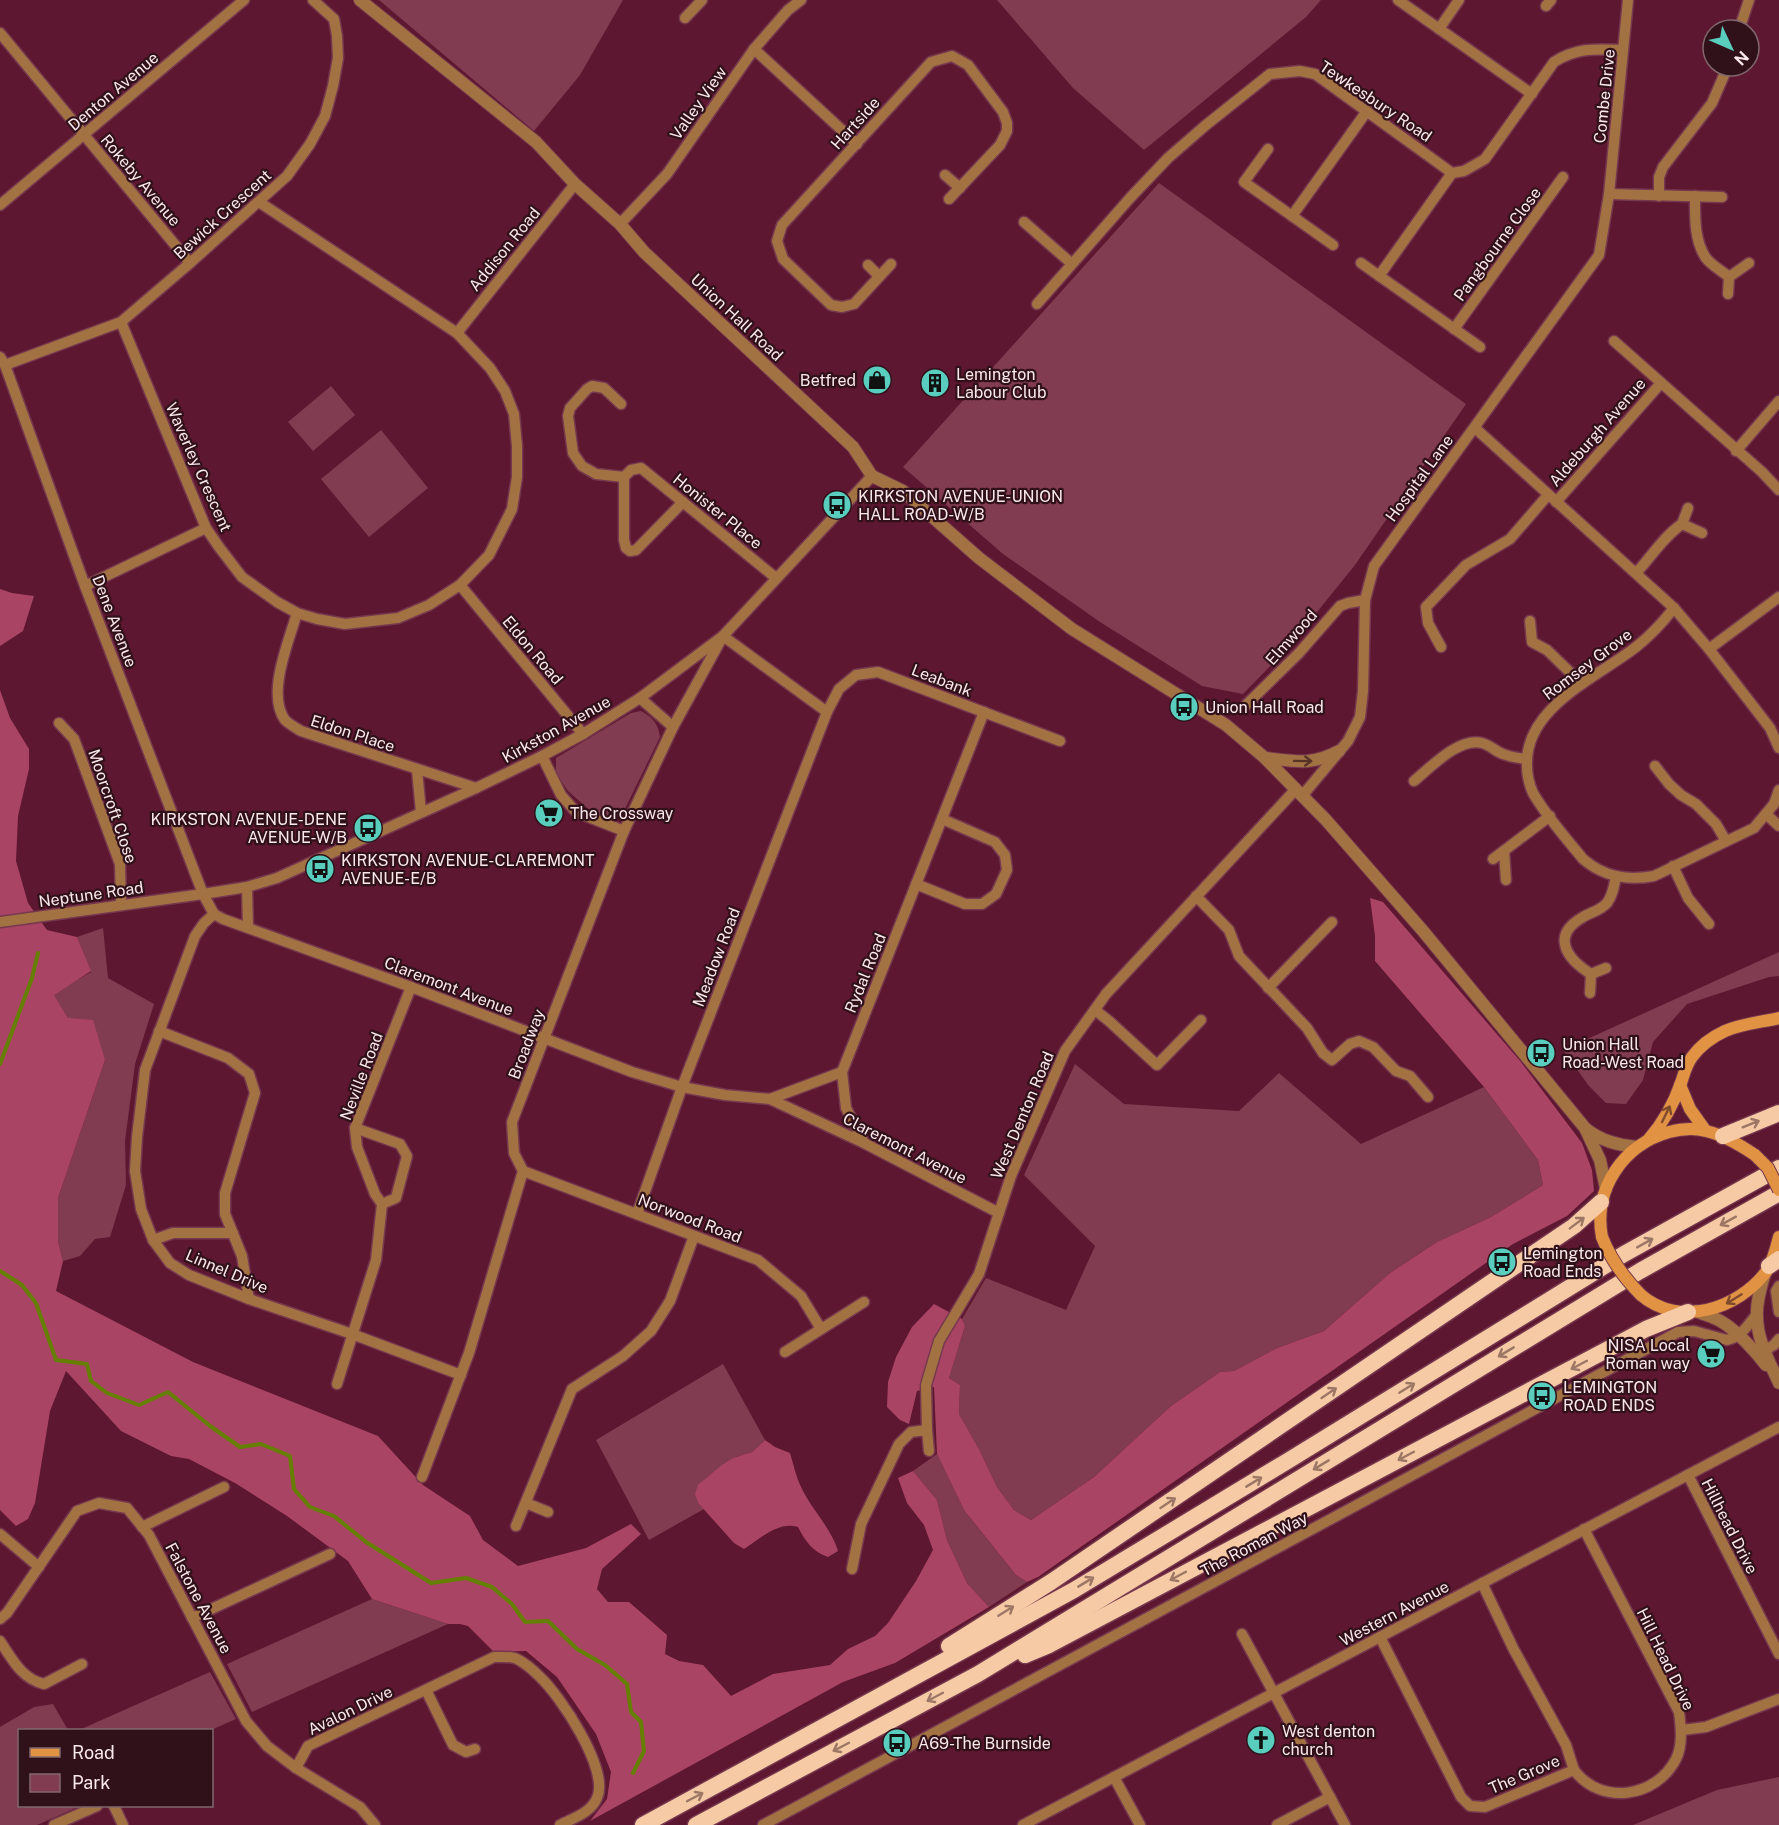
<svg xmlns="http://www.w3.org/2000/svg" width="1779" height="1825" viewBox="0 0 1779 1825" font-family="'Public Sans',sans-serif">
<rect width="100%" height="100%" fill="#5d1730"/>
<g fill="#823c51">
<path d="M379,0h244l-43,75 -46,56z"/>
<path d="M997,0h324l-15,17 -162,133 -71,-62z"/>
<path d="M1159,183l307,221 -111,161 -67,83 -45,46 -41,-8 -102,-64 -97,-68 -100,-87z"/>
<path d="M331,386l24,29 -42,36 -25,-29z"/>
<path d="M381,430l47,58 -59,49 -48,-58z"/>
<path d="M641,711c12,7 17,12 19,26l-38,78 -12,5 -17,-7 -25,-22 -12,-17v-16l75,-45z"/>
<path d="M103,928l5,50 46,26 -19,60 -10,77 1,44 -16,52 -15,2 -15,17 -17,5 -5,-19v-44l47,-138 -37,-42 -15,-24 38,-22 -14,-35z"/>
<path d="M1779,952v24l-10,1 -82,27 -34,38 -10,38 -17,24 -20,-1 -17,-17 -26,-36z"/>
<path d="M1075,1064l49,40 115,7 40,-38 82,71 123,-57 54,73 5,25 -52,32 -54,25 -47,31 -66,58 -47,17 -43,23 -14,1 -49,34 -77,71 -63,43 -17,-10 -17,-23 -18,-38 -20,-35 1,-29 -11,-7 16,-52 -3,-7 24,-41 80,32 29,-64 -71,-71z"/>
<path d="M723,1364l42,76 -13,12 -19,6 -34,46 5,5 -55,31 -53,-100z"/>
<path d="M937,1454l27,56 52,65 11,7 -38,25 -22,-24 -20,-43 -10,-40 -24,-29z"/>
<path d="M372,1599l76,25 -196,88 -25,-48z"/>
<path d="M210,1672l26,47 -25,11h-132z"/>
<path d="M53,1704l15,26h-48v76h60l-43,19h-37v-98l34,-20z"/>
<path d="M1779,1777v48h-146l84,-35z"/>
</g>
<g fill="#aa4465">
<path d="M0,589l12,4 22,3 -11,35 -23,15z"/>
<path d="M0,690l10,28 19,31v20l-11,47 -2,45 12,42 19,27 30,7 14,34 -37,24 14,23 25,2 12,40 -47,138v44l5,19 -7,30 137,71 185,74 45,49 47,31 13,24 35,26 68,-18 45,-24 10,10 -39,35 -5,20 11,13h21l38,33 -2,19 14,7 24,4 28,31 42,-22 57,-9 18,-16 27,-13 13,-13 28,-42 17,-31 -9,-25 -17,-22 -9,-25 15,-7 24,29 10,40 20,43 22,24 -94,56 -52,19 -253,139 17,-22 4,-27 -15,-38 -39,-57 -31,-26 -32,1 -26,-26 -8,-2h-12l-76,-25 -24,-38 -61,-45 -52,-33 -46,-24 -18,-3 -50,-25 -55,-60 -16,40 -15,92 -7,16 -12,7 -16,-16z"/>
<path d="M1370,898l13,4 138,160 61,81 10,27 2,21 -27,25 -54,28 -475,333 -11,5 -11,-7 -52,-65 -27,-56 -3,-67 -17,4 -8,33 -9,-4 -13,-13 1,-25 8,-25 16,-30 22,-23 28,15 3,7 -16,52 11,7 -1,29 20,35 18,38 17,23 17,10 63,-43 77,-71 49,-34 14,-1 43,-23 47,-17 66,-58 47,-31 54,-25 52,-32 -5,-25 -54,-73 -109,-126v-25z"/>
<path d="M765,1440l10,7 15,6c4,13 6,24 12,36 11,22 29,39 36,62l-10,6c-15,-5 -23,-16 -30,-30 -20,-6 -38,12 -54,22l-10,-6 -35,-39 -4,-10 3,-9 24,-20 11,-7 19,-6z"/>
</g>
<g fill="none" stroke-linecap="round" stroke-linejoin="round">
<g stroke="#657f00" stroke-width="4">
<path d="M0,1064l32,-86 6,-25"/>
<path d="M0,1271l22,14 14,18 20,57 31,4 4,17 16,12 32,12 29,-13 42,34 30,21 21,-3 29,12 4,33 16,18 24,9 32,26 65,41 35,-5 26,9 20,17 13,18 23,-1 29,28 28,16 22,19 4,28 10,10 3,29 -11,22"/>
</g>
<g stroke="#76384e" stroke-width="13">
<g id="minor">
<path d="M1398,0l134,94"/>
<path d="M1546,6l5,-6"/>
<path d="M685,18l17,-18"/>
<path d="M1439,29l20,-29"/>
<path d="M1739,30l10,-30"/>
<path d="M0,33l190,230"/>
<path d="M754,49l103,95"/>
<path d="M1268,149l-24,33 89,63"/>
<path d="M945,175l15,13"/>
<path d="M1609,194l113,3"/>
<path d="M1659,196v-19l4,-10 49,-64 16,-37"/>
<path d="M1695,196c0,20 -1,45 11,62 5,7 16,13 23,19"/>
<path d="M0,205l244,-205"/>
<path d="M1292,216l75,-105"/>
<path d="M1024,222l47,41"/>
<path d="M620,224l47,-50 87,-125 34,-39 13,-10"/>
<path d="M1361,263l119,84"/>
<path d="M891,264l-37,40 -12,3 -11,-2 -48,-46 -6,-18 5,-16 149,-163 21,-6 16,9 35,47 4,11v8l-7,14 -51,54"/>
<path d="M868,265l11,11"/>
<path d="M1379,276l73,-103"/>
<path d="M1728,294l1,-17 20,-14"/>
<path d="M1037,304l93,-106 38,-40 38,-33 64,-51 30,-3 15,3 137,99 12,-2 21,-12 69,-97c24,-15 42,-13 69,-12"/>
<path d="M121,322l85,206 13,19 23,30 35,25 20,11 20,6 28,5 53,-6 31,-13 31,-20 29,-30 23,-46 5,-32v-31l-3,-32 -9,-23 -15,-23 -33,-35 -198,-131"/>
<path d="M1454,329l109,-152"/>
<path d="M457,333l118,-149"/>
<path d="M1614,341l148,131 17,18"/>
<path d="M0,357l5,8 80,221 118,308 11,20"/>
<path d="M5,365l116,-43 69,-59 97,-87 23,-32 15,-28 8,-30 5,-28 -1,-22 -3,-17 -21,-19"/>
<path d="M621,404l-17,-16 -12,-2 -5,3 -17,19 -2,8 5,37 9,13 14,8 28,3 7,-7 10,-2 135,110"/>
<path d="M1475,428l199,180 35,41 61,79 9,20"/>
<path d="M1736,451l43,-50"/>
<path d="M624,477v63l2,8 4,3 6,-1 47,-48"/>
<path d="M1556,502l105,-119"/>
<path d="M1688,508l-6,16 20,9"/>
<path d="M1636,573c15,-16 28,-37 46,-49"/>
<path d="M460,585l123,149"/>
<path d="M85,586l121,-58"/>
<path d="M1674,608c-11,14 -24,28 -38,39 -40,31 -112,61 -109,119 0,9 2,18 6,27 13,23 33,45 50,66 21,18 44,22 71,17l100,-48 20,-24 5,-14"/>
<path d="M297,613c-8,28 -31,81 -12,107 4,4 11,8 16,11l175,57"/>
<path d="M1530,621l2,21 15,8 35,34"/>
<path d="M1441,647l-13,-24 -2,-16 40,-42 44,-26 38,-44"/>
<path d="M1709,649l70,-52"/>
<path d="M640,698l33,29"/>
<path d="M1245,706l54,-53 41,-47 8,-3 17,-3"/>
<path d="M59,723l15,16 46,125 1,41"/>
<path d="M542,756l19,39 15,17 48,19"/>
<path d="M1655,766l14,18 12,11 15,9 20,20 10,17"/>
<path d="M417,770l4,42"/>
<path d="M1414,781c17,-14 45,-44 68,-38 8,2 13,8 21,11 7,3 15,4 23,5"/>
<path d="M1302,796l46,-55 12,-24 3,-26 2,-91 9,-34 225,-311 10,-61 19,-194"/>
<path d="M1767,815l12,11"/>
<path d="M1504,851l2,29"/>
<path d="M1493,859l57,-43"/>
<path d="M1673,866l15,32 21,26"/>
<path d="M916,884l49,20h17l14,-10 11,-24 -2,-15 -10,-13 -53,-23"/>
<path d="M247,887l1,41"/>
<path d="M1196,896l33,34 10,26 68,72 16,25 9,7 18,-16 9,-3 14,6 23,24 14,5 18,21"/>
<path d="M0,922l203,-28 44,-7 30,-9 199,-90 66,-32 41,-22 57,-36 83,-62 149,-160"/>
<path d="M1591,974c-24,-15 -41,-38 -8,-57 8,-5 17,-6 24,-14 6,-8 7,-17 9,-27"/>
<path d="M1268,988l64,-66"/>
<path d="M1590,993l1,-19 15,-6"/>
<path d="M1095,1010l14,11 48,44 44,-45"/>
<path d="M159,1031l69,27 21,16 6,19 -30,100v21l17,42 7,43"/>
<path d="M770,1099l72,-27"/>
<path d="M355,1128l45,16 7,12 -11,42 -14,6"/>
<path d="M864,1143l-18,-35 -4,-36 142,-360"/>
<path d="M523,1171l235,89 43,36 20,33"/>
<path d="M637,1214l45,-127 145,-375 12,-23 17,-14 22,-3 182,69"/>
<path d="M153,1240l20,-7h60"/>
<path d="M1779,1286l-3,5 3,21"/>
<path d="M785,1352l79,-50"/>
<path d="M1758,1354l16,-9 5,-6"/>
<path d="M461,1375l-109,-41 -103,-35 -60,-24 -19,-12 -17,-23 -12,-31 -6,-38 2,-34 8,-67 50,-134 9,-13 10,-9 9,5 188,68 221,85 50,15 43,8 45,4 94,44 135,70"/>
<path d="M337,1384l39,-124 6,-56 -7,-10 -18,-47 -2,-19 56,-141"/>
<path d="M929,1451l-2,-21 -1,-45 13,-44 40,-67 32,-98 54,-125 41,-57 190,-205"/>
<path d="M1688,1475l91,179"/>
<path d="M422,1477l47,-124 54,-182 -9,-18 -2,-31 112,-291 49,-104 50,-91 104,76"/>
<path d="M526,1503l22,9"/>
<path d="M516,1526l56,-137 51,-33 28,-25 19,-30 24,-65"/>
<path d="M142,1527l82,-40"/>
<path d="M0,1534l39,33"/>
<path d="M852,1569l9,-45 38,-80 12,-12 16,-2"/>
<path d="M192,1618l138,-64"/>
<path d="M0,1619l7,-6 70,-102 22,-8 28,5 22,27 97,186 21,25 29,22 64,39 15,18"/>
<path d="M1242,1634l103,191"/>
<path d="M1380,1637l81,160 9,9 15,1 89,-37 -8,-25 -53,-97 -31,-65"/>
<path d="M0,1641c12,18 22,38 44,43l38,-20"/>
<path d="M426,1690l27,55 13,7 9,-3"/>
<path d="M1682,1730l24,-3 73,-28"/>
<path d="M296,1768l12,-22 186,-89c7,0 17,-1 23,2 8,4 16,11 22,17 21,19 71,94 58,122 -6,15 -24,20 -37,27"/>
<path d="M1574,1770c27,36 82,28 102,-11 7,-14 5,-32 3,-47l-95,-183"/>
<path d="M1114,1777l26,48"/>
<path d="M114,1806l9,19"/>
<path d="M54,1825l43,-19"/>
<path d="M763,1825l915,-493 16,-1 33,9c14,-3 21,-15 30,-26"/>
<path d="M1023,1825l756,-398"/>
<path d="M1277,1825l53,-28"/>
</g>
</g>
<g stroke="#76384e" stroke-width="14">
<g id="tertiary">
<path d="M360,0l176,142 39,42 45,40 24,28 209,195 19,29 31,15 76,67 93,71 154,96 39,33 61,62 97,111 162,197 15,32 6,29"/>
<path d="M1265,758c30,3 46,8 74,-7"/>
<path d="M1586,1129c16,12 31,16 51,18"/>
<path d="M1765,1273c-4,14 -9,29 -8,43 0,24 12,45 22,67"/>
<path d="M1696,1311c9,4 18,6 26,11 14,8 34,30 44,43"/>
</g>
</g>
<g stroke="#76384e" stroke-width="14">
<g id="secondary">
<path d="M1680,1085l10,24 15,21"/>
<path d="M1649,1139c14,-16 25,-36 32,-56 3,-9 5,-18 11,-26 8,-11 20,-20 33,-26 16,-7 37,-9 54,-13"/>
<path d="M1602,1237c-9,-48 21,-92 67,-105 12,-3 26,-4 37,-1 18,4 34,14 49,24"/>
<path d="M1641,1295c38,33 97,14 125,-23 7,-10 10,-23 13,-35"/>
</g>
</g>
<g stroke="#76384e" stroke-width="19">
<g id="trunk">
<path d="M1723,1136l56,-23"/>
<path d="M1769,1266l10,-7"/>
<path d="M949,1646l102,-64 523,-356 27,-24"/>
<path d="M1025,1655l24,-10 597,-316 42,-17"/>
<path d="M643,1825l431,-235 212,-128 338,-208 155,-86"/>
<path d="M696,1825l282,-151 662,-403 139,-78"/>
</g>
</g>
<use href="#minor" stroke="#a37243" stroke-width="10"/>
<use href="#tertiary" stroke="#a37243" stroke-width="12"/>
<use href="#secondary" stroke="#e19242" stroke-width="12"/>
<use href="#trunk" stroke="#f6caa4" stroke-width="16"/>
<g stroke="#76384e" stroke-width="14" stroke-linecap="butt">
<g id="secondary-bridge">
<path d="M1755,1155l13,13 11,22"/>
<path d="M1602,1237c9,23 22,41 39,58"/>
</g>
</g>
<use href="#secondary-bridge" stroke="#e19242" stroke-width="12"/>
</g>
<defs><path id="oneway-shaft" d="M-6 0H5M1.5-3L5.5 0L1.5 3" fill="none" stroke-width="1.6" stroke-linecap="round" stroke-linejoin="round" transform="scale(1.5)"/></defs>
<use stroke="#583328" href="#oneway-shaft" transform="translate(1303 761) rotate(1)"/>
<g stroke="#804b2c">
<use href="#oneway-shaft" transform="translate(1666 1114) rotate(-64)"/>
<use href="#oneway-shaft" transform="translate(1734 1299) rotate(148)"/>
</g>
<g stroke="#9d7766">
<use href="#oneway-shaft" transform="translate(1751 1124) rotate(-22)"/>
<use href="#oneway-shaft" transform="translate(1728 1221) rotate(151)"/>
<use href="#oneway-shaft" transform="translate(1577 1223) rotate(-37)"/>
<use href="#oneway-shaft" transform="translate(1645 1243) rotate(-29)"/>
<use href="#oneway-shaft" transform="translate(1506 1352) rotate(149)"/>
<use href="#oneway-shaft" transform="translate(1579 1365) rotate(152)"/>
<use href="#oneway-shaft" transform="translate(1407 1388) rotate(-32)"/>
<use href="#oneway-shaft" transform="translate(1329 1393) rotate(-34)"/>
<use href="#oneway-shaft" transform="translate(1406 1456) rotate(152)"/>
<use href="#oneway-shaft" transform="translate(1321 1465) rotate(149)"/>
<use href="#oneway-shaft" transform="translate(1254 1482) rotate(-31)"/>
<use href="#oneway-shaft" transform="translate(1168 1503) rotate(-34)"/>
<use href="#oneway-shaft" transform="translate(1178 1576) rotate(152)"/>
<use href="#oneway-shaft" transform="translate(1086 1582) rotate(-31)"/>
<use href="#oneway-shaft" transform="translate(1006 1611) rotate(-32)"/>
<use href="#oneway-shaft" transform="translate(935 1697) rotate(152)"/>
<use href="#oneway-shaft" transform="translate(841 1747) rotate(152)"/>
<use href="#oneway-shaft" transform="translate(695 1797) rotate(-28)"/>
</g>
<defs>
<g id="shop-disc" transform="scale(1.5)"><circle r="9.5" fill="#59cebe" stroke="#30111a"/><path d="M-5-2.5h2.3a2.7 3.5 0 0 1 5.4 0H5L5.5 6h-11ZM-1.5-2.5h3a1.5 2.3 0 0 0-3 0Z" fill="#111"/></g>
<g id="building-disc" transform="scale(1.5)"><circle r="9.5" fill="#59cebe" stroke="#30111a"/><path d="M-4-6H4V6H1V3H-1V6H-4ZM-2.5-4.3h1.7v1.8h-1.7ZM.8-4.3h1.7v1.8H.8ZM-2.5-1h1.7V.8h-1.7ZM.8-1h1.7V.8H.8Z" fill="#111"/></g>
<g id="bus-disc" transform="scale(1.5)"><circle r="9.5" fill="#59cebe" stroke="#30111a"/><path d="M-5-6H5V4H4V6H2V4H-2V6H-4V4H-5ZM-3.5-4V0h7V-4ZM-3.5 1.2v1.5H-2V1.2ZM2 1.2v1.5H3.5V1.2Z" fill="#111"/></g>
<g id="supermarket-disc" transform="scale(1.5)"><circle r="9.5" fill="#59cebe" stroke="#30111a"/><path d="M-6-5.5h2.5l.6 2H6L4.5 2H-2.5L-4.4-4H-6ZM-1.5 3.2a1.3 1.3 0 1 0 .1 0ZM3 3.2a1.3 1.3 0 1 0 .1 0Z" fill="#111"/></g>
<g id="church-disc" transform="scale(1.5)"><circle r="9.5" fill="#59cebe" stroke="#30111a"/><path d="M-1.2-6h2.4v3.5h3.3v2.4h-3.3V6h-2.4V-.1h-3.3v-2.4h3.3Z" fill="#111"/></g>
</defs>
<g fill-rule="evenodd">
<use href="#shop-disc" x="877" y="380"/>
<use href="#building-disc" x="935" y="383"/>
<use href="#bus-disc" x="837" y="505"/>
<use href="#bus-disc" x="1184" y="707"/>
<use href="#supermarket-disc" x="549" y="813"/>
<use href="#bus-disc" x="368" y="828"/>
<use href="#bus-disc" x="320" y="869"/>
<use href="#bus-disc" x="1541" y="1053"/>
<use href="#bus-disc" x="1502" y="1262"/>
<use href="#supermarket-disc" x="1711" y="1354"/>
<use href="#bus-disc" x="1542" y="1396"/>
<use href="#church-disc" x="1261" y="1740"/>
<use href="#bus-disc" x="897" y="1743"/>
</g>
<g text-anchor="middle" stroke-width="4.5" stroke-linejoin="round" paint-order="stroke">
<g font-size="16" fill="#fae8ec" stroke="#30111a">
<text transform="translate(113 91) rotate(-40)" y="6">Denton Avenue</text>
<text transform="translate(1604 96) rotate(-84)" y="6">Combe Drive</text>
<text transform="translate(1376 101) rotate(34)" y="6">Tewkesbury Road</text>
<text transform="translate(698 103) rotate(-55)" y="6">Valley View</text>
<text transform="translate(855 123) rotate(-48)" y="6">Hartside</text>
<text transform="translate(141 180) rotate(50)" y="6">Rokeby Avenue</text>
<text transform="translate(222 214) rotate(-42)" y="6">Bewick Crescent</text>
<text transform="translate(1497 244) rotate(-54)" y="6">Pangbourne Close</text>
<text transform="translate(504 249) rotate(-51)" y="6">Addison Road</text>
<text transform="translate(737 317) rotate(43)" y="6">Union Hall Road</text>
<text transform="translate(1597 432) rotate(-49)" y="6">Aldeburgh Avenue</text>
<text transform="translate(199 467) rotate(66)" y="6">Waverley Crescent</text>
<text transform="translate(1419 478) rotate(-54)" y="6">Hospital Lane</text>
<text transform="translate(718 511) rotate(39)" y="6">Honister Place</text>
<text transform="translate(115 621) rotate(69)" y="6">Dene Avenue</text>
<text transform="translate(1291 637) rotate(-48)" y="6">Elmwood</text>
<text transform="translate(533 650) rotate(50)" y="6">Eldon Road</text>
<text transform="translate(1587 664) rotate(-37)" y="6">Romsey Grove</text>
<text transform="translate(942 680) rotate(21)" y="6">Leabank</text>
<text transform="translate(556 729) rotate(-29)" y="6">Kirkston Avenue</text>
<text transform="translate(353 733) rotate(18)" y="6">Eldon Place</text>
<text transform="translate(113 806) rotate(71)" y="6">Moorcroft Close</text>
<text transform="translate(91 894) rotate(-8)" y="6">Neptune Road</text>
<text transform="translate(716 957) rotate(-69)" y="6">Meadow Road</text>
<text transform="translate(865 973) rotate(-68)" y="6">Rydal Road</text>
<text transform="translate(449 986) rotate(21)" y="6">Claremont Avenue</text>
<text transform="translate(526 1044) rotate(-69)" y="6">Broadway</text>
<text transform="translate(361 1076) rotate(-69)" y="6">Neville Road</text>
<text transform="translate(1022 1115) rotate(-67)" y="6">West Denton Road</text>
<text transform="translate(905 1148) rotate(27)" y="6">Claremont Avenue</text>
<text transform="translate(690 1218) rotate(21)" y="6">Norwood Road</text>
<text transform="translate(227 1271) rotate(23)" y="6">Linnel Drive</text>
<text transform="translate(1730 1526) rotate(63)" y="6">Hillhead Drive</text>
<text transform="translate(1254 1544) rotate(-28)" y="6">The Roman Way</text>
<text transform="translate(199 1598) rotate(62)" y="6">Falstone Avenue</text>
<text transform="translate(1394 1613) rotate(-28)" y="6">Western Avenue</text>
<text transform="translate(1666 1659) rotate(64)" y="6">Hill Head Drive</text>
<text transform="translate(350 1710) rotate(-26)" y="6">Avalon Drive</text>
<text transform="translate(1524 1774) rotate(-23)" y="6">The Grove</text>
</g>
<g font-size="16" fill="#fae8ec" stroke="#30111a" text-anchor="start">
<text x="956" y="380">Lemington<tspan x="956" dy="18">Labour Club</tspan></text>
<text x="856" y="386" text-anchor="end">Betfred</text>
<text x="858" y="502">KIRKSTON AVENUE-UNION<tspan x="858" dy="18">HALL ROAD-W/B</tspan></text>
<text x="1205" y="713">Union Hall Road</text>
<text x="570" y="819">The Crossway</text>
<text x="347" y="825" text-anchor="end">KIRKSTON AVENUE-DENE<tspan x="347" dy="18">AVENUE-W/B</tspan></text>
<text x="341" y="866">KIRKSTON AVENUE-CLAREMONT<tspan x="341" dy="18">AVENUE-E/B</tspan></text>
<text x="1562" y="1050">Union Hall<tspan x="1562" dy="18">Road-West Road</tspan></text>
<text x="1523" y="1259">Lemington<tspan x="1523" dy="18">Road Ends</tspan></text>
<text x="1690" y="1351" text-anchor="end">NISA Local<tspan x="1690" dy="18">Roman way</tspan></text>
<text x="1563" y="1393">LEMINGTON<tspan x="1563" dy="18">ROAD ENDS</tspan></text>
<text x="1282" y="1737">West denton<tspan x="1282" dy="18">church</tspan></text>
<text x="918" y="1749">A69-The Burnside</text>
</g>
</g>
<rect x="18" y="1729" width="195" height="78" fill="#30111a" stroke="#81676e" stroke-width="1.5"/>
<rect x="30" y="1748" width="30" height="9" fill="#e19242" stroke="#81676e" stroke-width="1.5"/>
<text x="72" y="1759" font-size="18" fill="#fae8ec">Road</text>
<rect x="30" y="1774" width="30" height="18" fill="#823c51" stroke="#81676e" stroke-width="1.5"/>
<text x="72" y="1789" font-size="18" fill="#fae8ec">Park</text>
<g transform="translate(1731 48) rotate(134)"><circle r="28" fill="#30111a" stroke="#81676e" stroke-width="1.5"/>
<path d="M0-4.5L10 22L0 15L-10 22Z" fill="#59cebe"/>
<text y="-9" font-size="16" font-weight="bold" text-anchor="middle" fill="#fae8ec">N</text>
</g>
</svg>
